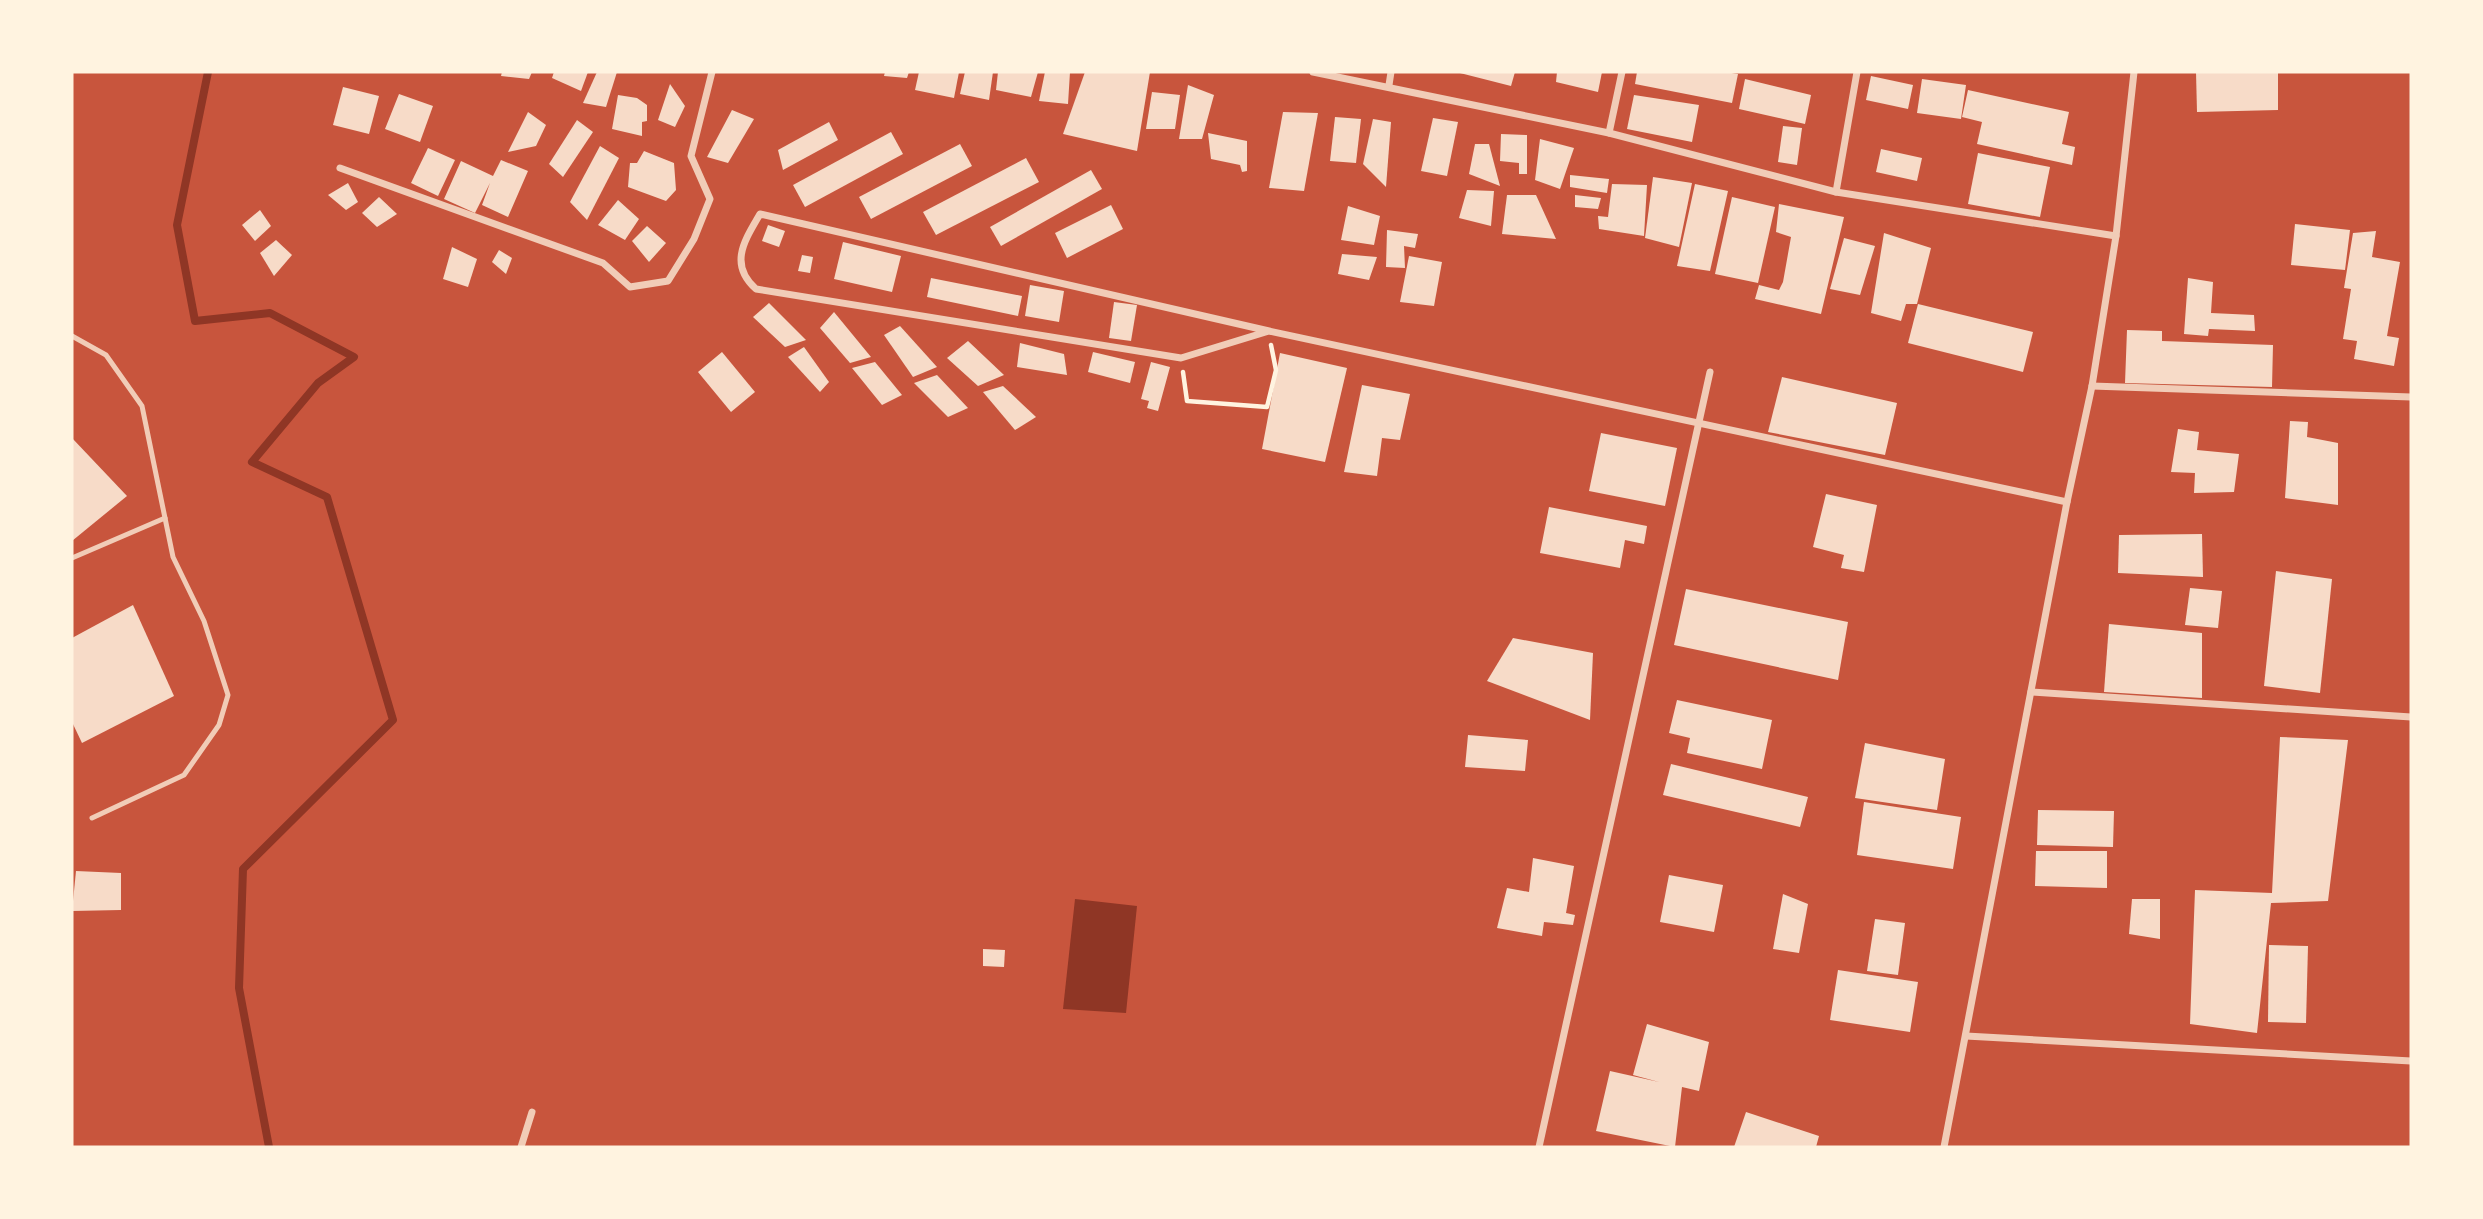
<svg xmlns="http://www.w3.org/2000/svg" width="2483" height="1219" viewBox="0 0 2483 1219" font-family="Jost,sans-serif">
<rect width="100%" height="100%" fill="#c8553d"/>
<path fill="#8f3625" d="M1075,899l62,7 -11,107 -63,-4z"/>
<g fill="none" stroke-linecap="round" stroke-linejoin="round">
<path stroke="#8f3625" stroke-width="8" d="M208,72l-31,153 18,96 75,-8 84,44 -36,26 -66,79 75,35 66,223 -150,149 -4,119 30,159"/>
</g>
<g fill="#f7dbc8">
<path d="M502,72h30l-3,7 -28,-3z"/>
<path d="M554,72h34l-7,19 -29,-13z"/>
<path d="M597,72h20l-11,35 -23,-4z"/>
<path d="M885,72h24l-2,6 -23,-2z"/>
<path d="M919,72h40l-5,26 -39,-8z"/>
<path d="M965,72h28l-4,28 -29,-6z"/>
<path d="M998,72h40l-7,25 -35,-7z"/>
<path d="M1045,72h25l-2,32 -29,-3z"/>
<path d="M1085,72h65l-13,79 -74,-17z"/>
<path d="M1456,72h59l-4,14z"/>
<path d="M1557,72h45l-4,20 -42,-10z"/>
<path d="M1637,72h88l13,2 -6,29 -97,-19z"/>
<path d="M2196,72h82v38l-81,2z"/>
<path d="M1871,76l42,9 -5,24 -42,-9z"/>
<path d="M1745,79l66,16 -6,29 -66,-15z"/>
<path d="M1922,79l44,6 -5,34 -44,-6z"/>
<path d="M670,84l15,22 -10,21 -17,-7z"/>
<path d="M1188,85l26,10 -12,44h-23z"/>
<path d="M343,87l36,9 -10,38 -36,-9z"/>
<path d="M1968,90l101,22 -7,32 13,3 -3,18 -95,-21 5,-22 -20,-5z"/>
<path d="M1152,92l28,3 -5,34h-29z"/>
<path d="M399,94l34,12 -13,36 -35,-13z"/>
<path d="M618,95l19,3 10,7v16l-5,1v14l-30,-7z"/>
<path d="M1634,95l65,10 -7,37 -65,-13z"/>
<path d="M732,110l22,9 -26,44 -21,-6z"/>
<path d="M528,112l18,13 -10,21 -28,6z"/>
<path d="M1283,112l35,1 -14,78 -35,-3z"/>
<path d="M1335,117l26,2 -5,44 -26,-2z"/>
<path d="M1433,118l25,4 -11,54 -26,-5z"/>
<path d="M1373,119l18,3 -5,65 -23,-23z"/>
<path d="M577,120l16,12 -30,45 -14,-13z"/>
<path d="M829,122l9,18 -55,30 -5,-20z"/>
<path d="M1783,126l19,2 -5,37 -19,-3z"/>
<path d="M891,132l12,22 -98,53 -12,-22z"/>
<path d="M1208,133l39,8v30l-5,1 -2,-7 -29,-6z"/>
<path d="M1501,134l26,1v39h-8v-11l-19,-2z"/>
<path d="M1540,139l34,9 -14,41 -25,-9z"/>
<path d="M960,144l12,22 -101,53 -12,-22z"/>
<path d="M1475,144h14l11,42 -31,-12z"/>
<path d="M600,146l19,12 -32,62 -17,-18z"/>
<path d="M428,148l27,12 -17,36 -27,-13z"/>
<path d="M1881,149l41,9 -5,23 -41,-9z"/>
<path d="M644,151l30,12 2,27 -10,11 -38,-14 2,-24h7z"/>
<path d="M1978,153l72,14 -10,50 -72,-13z"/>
<path d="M1026,158l13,24 -103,53 -13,-23z"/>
<path d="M501,160l27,11 -20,46 -26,-12 8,-22 -15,30 -31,-14 17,-38 32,15z"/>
<path d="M1091,170l11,19 -101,57 -11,-19z"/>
<path d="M1570,175l39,4 -2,14 -37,-6z"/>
<path d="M1653,177l39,6 -13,64 -34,-9z"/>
<path d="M348,183l10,19 -12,8 -18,-15z"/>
<path d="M1612,184l35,1 -3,51 -45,-7 -1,-13 10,1z"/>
<path d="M1695,184l33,7 -18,80 -33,-5z"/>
<path d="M1467,190l27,1 -3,35 -32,-8z"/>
<path d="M1507,195h29l20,44 -54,-5z"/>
<path d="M1575,195l26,3 -3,11 -23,-2z"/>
<path d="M379,197l18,17 -20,13 -15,-14z"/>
<path d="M1732,197l43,10 -17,76 -43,-9z"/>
<path d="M618,200l21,19 -14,21 -27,-15z"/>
<path d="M1779,204l65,13 -23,97 -66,-15 4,-14 20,5 4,-8 8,-45 -15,-5z"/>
<path d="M1111,205l12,24 -56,29 -12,-25z"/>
<path d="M1348,206l32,10 -6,29 -33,-5z"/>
<path d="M260,210l11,16 -16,15 -13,-16z"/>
<path d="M2295,224l55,6 -5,40 -54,-5z"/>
<path d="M768,225l17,6 -6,16 -17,-6z"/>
<path d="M647,226l19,17 -17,19 -17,-21z"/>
<path d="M1387,230l31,4 -3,14 -11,-2 1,22 -19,-1z"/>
<path d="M2376,231l-4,26 28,5 -13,74 12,2 -5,28 -40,-7 3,-18 -14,-2 8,-50 -7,-1 9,-55z"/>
<path d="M1884,233l47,15 -14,56h-11l-5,17 -30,-8z"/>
<path d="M1844,238l31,8 -15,49 -30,-6z"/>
<path d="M276,240l16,15 -18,21 -14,-23z"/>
<path d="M843,242l58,14 -9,36 -58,-13z"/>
<path d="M452,247l25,12 -9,28 -25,-8z"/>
<path d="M499,250l13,8 -6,16 -14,-12z"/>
<path d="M1342,254l35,3 -8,23 -31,-6z"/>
<path d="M802,255l11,2 -3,16 -12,-2z"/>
<path d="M1409,256l33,6 -8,44 -34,-4z"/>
<path d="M931,278l91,18 -4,20 -91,-19z"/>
<path d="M2188,278l25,4 -2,31 43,2 1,16 -46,-2 -1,7 -24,-2z"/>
<path d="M1030,285l34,6 -5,31 -34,-6z"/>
<path d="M1114,302l23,3 -6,36 -22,-3z"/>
<path d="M769,303l37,37 -21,7 -32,-30z"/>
<path d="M1918,304l115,28 -10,40 -115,-29z"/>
<path d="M834,312l37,45 -21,6 -30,-35z"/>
<path d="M900,326l37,41 -24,10 -29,-42z"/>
<path d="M2127,330l35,1v10l111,4 -1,42 -147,-4z"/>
<path d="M968,341l36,34 -26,11 -31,-28z"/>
<path d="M1020,343l44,11 3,21 -50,-8z"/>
<path d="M804,347l25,35 -9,10 -32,-35z"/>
<path d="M722,352l33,40 -24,20 -33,-40z"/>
<path d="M1093,352l42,10 -5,21 -42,-11z"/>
<path d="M1280,353l67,15 -22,94 -63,-13z"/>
<path d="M875,362l27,33 -20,10 -30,-37z"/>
<path d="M1151,362l19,5 -12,44 -11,-3 2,-7 -8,-2z"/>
<path d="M937,375l31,33 -20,9 -34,-34z"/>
<path d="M1782,377l115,26 -12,52 -117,-23z"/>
<path d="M1362,385l48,9 -10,46 -18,-2 -5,38 -33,-4z"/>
<path d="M1003,386l33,31 -21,13 -32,-38z"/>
<path d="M2290,421l18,1 -1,15 31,6v62l-53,-7z"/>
<path d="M2178,429l21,3 -2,18 42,4 -5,38 -40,1 1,-20 -24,-1z"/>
<path d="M1601,433l76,15 -12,58 -76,-15z"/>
<path d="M72,438l55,58 -55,45z"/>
<path d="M1826,494l51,11 -13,67 -23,-4 3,-13 -31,-8z"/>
<path d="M1549,507l98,19 -3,18 -19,-4 -5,28 -80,-15z"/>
<path d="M2202,534l1,43 -85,-4 1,-38z"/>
<path d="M2276,571l56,8 -12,114 -56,-7z"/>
<path d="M2190,588l32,3 -4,37 -33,-3z"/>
<path d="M1686,589l162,33 -10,58 -164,-35z"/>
<path d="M133,605l41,91 -92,47 -10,-21v-84z"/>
<path d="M2109,624l93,9v65l-98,-6z"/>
<path d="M1513,638l80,15 -3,67 -103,-39z"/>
<path d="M1677,700l95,20 -10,49 -75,-16 3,-15 -21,-5z"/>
<path d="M1468,735l60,5 -3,31 -60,-4z"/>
<path d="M2280,737l68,3 -20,161 -57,2 -14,130 -67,-9 5,-134 77,3z"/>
<path d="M1865,743l80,16 -8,51 -82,-12z"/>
<path d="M1671,764l137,33 -8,30 -137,-32z"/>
<path d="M1864,802l97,15 -8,52 -96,-14z"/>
<path d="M2038,810l76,1 -1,36 -76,-2z"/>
<path d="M2036,851h71v37l-72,-2z"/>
<path d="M1533,858l41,8 -8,47 9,2 -2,10 -29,-3 -2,14 -45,-8 10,-40 22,4z"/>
<path d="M76,871l45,2v37l-49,1z"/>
<path d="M1669,875l54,10 -9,47 -54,-10z"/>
<path d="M1783,894l25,10 -9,49 -26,-4z"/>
<path d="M2132,899h28v40l-31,-5z"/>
<path d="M1875,919l30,4 -7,52 -31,-4z"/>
<path d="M2269,945l39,1 -2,77 -38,-1z"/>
<path d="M983,949l22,1 -1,17 -21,-1z"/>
<path d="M1838,970l80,12 -8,50 -80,-12z"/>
<path d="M1647,1024l62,18 -10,49 -17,-4 -7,60 -79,-16 14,-60 49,11 -26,-7z"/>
<path d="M1746,1112l73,24 -3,11h-82z"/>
</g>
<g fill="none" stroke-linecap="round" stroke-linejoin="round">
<path stroke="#fff3e0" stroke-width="4.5" d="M1183,372l4,29 80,6 9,-37 -5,-25"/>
<g stroke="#f1ccb7" stroke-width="5">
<path d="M72,336l34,19 36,51 31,151 31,64 24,74 -9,30 -35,50 -92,43"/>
<path d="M72,558l93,-40"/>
</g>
<g stroke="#f1ccb7" stroke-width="7">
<path d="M1313,72l296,61 227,59 280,44"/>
<path d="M1389,85l2,-13"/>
<path d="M1609,133l13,-61"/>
<path d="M340,168l263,95 27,24 38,-6 26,-42 16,-40 -19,-43 21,-84"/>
<path d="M1836,192l21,-120"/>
<path d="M1269,331l-88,27 -425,-69c-28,-25 -11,-49 4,-75l509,117 798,171"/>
<path d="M2092,386l319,11"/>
<path d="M2031,692l380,25"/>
<path d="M1966,1036l445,25"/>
<path d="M521,1147l11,-35"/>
<path d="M1539,1147l171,-775"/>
<path d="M1944,1147l123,-645 25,-116 24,-150 18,-164"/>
</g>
</g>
<rect width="2483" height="1219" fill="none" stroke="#fff3e0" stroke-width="147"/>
</svg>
